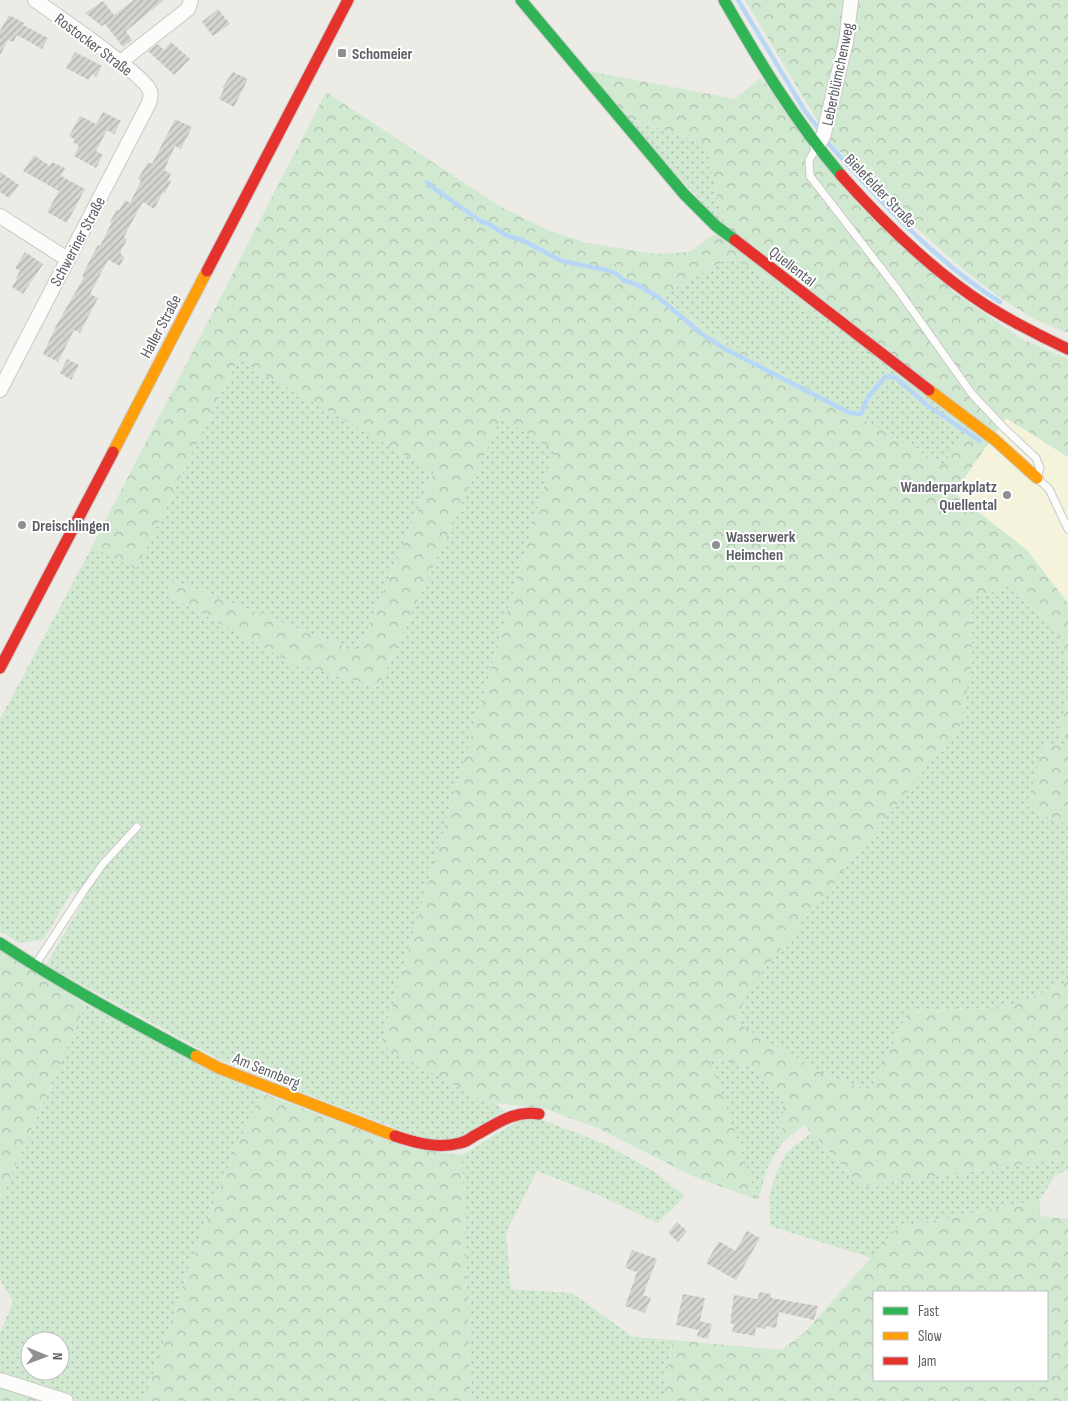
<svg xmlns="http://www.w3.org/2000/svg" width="1068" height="1401" viewBox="0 0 1068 1401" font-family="'Sofia Sans Condensed',sans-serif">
<defs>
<pattern id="grass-dots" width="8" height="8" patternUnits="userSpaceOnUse" patternTransform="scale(1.25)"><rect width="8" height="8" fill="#d2e9d1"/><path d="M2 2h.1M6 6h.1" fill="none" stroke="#adc0ad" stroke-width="1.8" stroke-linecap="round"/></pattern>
<pattern id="forest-crowns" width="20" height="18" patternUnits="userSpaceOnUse" patternTransform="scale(1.25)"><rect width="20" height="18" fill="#d2e9d1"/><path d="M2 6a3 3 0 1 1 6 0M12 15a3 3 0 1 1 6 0" fill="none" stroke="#adc0ad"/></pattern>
<pattern id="building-hatch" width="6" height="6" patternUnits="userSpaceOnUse" patternTransform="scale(1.25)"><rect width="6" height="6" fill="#d5d4d0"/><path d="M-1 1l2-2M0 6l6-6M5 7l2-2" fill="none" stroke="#b0afac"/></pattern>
</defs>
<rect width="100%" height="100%" fill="#ecebe5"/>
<path fill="#f6f3dd" d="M1006,418l62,39v146l-115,-109z"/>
<g fill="url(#grass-dots)" fill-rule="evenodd">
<path d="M625,117l81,27 18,83z"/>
<path d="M734,255l235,172 -26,38 -244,-139 -37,-30z"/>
<path d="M238,359l196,112 -76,181 -186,-72 -6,14 126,69 86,24 123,-270 54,33 -174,594 104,58 12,2 7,7 -44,29 -32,1 -206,-80 -176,-96 39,-67 -12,-8 -30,50 -25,3 -18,-12v-212l92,-172 44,21z"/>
<path d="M1008,586l50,46 8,27 2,17v22l-9,31 5,8h4v9l-21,-1 -7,11 -5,57 33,11v158l-59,25 -101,5 -37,78 -42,-13 -89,-51 4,-31 228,-334 -1,-63 6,-4h11z"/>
<path d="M86,1004l176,89c-49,99 -83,204 -118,308h-70l-74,-24v-44l13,-31 -13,-22v-79zM30,1341h30v30h-30z"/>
<path d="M709,1059l42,7 32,35 -1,42 -14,23 -10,34z"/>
<path d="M538,1118l69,27 46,26 32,25 -27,27 -60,-28 -61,-24 -31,62 5,56 61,4 61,44 40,3 -10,61h-192l-9,-246 58,-35z"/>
<path d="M811,1133l50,53 207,-27v10l-14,8 -14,23 -142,27 -26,31 -102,-32 -1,-30 7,-22 10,-21z"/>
</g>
<g fill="url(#forest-crowns)" fill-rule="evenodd">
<path d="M745,0h323v333l-32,-13 -40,-25 -39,-31 -53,-47 -75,-77z"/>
<path d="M589,71l146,28 25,-21 192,213 72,49 44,19v98l-62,-39 -52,75 73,57 41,53v73l-2,-17 -8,-27 -50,-46 -20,8h-11l-6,4 1,63 -11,63 -217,271 -4,30 89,52 42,13 37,-78 101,-5 59,-25v177l-207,27 -57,-61 -22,18 1,-42 -32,-35 -41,-7 48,141 -66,-24 -94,-48 -55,-20 -58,-6 -104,-58 174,-594 -54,-32 -123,269 -86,-24 -126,-69 6,-14 186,72 76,-180 -196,-113 -102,210 -44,-22 234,-455 175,115 48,24 39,12 67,11 35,-2 34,-25 -18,-83 -81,-27zM734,255l234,172 -25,38 -244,-139 -37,-30z"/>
<path d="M1068,698v39h-4l-5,-8z"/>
<path d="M1048,745l20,1v78l-33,-11 -7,-12 12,-45z"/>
<path d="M0,949l86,55 -86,197z"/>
<path d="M262,1093l146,55 54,7 9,246h-327c35,-104 69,-209 118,-308z"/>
<path d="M1040,1200v16l28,3v182h-405l10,-61 108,10 23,-17 94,-106zM874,1292h173v88h-173z"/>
<path d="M0,1384l55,17h-55z"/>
</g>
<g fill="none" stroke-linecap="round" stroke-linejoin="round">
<g stroke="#b8d7f7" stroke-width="4.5">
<path d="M738,0l67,111 13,17"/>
<path d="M828,143c50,56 108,119 172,159"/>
<path d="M427,182l5,5 50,35 7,2 17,11 18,6 38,20 44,9 11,4 6,6 15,5 20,12 45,38 24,15 123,63 11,1 7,-17 18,-21 10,2 31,27 53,36"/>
</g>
</g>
<g fill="url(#building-hatch)">
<path d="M134,0h30l-38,31 6,9 -9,7 -18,-23 -3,2 -17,-13 18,-12 11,14z"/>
<path d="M218,9l12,15 -17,12 -11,-14z"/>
<path d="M9,15l15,8 -1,2 25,13 -6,11 -25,-14 -4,7 -5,-2 -8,15v-24z"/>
<path d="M171,42l19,17 -16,16 -26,-24 10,-7 6,6z"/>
<path d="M75,52l27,14 -6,11 -4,-3 -3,6 -23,-12z"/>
<path d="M233,72l15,7 -14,28 -15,-8 5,-10 -2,-1z"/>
<path d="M103,112l18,9 -7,13 -7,-4 -11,21 7,4 -7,13 -22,-12 5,-10 -6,-4 1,-3 -5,-3 11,-20 16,8z"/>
<path d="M175,119l17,8 -11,22 -6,-3 -11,24 7,4 -3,6 3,1 -6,12 -2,-1 -9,17 -11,-7 -3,5 -16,30 3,2 -7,14 4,4 -4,9 -12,-6 -18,34 8,4 -18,35 -6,-3 -16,32 -15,-8 13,-28 28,-49 -2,-1 9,-18 7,-13 2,1 12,-24h-2l7,-13 2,2 6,-11 5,3 11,-22 -3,-2 10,-17 4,2z"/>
<path d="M34,155l16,11 2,-4 13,6 -4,8 24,13 -18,34 -20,-11 12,-21 -36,-20z"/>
<path d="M0,172l19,13 -10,13 -9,-6z"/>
<path d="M25,252l18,12 -20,30 -11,-7 5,-8 -1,-1 4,-7 -5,-3z"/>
<path d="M67,359l12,6 -8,15 -11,-7z"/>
<path d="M677,1222l10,9 -9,11 -10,-10z"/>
<path d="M747,1231l13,7 -24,42 -30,-17 13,-22 16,10z"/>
<path d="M632,1250l25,9 -14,36 8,3 -6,15 -20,-7 12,-34 -12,-4z"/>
<path d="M759,1292l12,2v4l47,8 -4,14 -35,-8 -3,16 -10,-2 -1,3 -9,-2 -1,9 -23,-4 2,-8 -4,-1 4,-28 24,4z"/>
<path d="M683,1294l22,4 -5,23 12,3 -4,15 -11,-3 2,-9 -1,3 -22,-5z"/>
</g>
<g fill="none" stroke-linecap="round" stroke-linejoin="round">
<g stroke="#c8c9c7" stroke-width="9">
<g id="lane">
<path d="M816,148l-7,12 1,16 88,114 74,104 33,35 31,29 4,10 -3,10 12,11 19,40"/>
<path d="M36,964l49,-75 18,-25 34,-37"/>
</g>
</g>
<g stroke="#c8c9c7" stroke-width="16">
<g id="street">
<path d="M122,63l6,-7 60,-47 3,-9"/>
<path d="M817,146l6,-9 23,-95 5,-42"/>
<path d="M0,216l67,43"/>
<path d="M0,390l149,-287c1,-3 2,-9 1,-12 -4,-15 -97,-78 -115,-91"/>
<path d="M0,1380l66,21"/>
</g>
</g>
<g stroke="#c9cac9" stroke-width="13">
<g id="fast">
<path d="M521,0l163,194 32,32 19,14"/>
<path d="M724,0c35,61 71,121 117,175"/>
<path d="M0,943c63,42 129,77 196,113"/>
</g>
</g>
<g stroke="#c9cac9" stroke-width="13">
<g id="slow">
<path d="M929,390l66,50 42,38"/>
<path d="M113,452l94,-181"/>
<path d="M196,1056l23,12 176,68"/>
</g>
</g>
<g stroke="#c9cac9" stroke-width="13">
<g id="jam">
<path d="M841,175c41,46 94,98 146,131 26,16 53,30 81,43"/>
<path d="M735,240l194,150"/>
<path d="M207,271l141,-271"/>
<path d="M0,668l113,-216"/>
<path d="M395,1136c21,7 43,13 65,7 5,-1 10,-4 14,-7 23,-12 39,-26 65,-22"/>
</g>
</g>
<use href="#lane" stroke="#fcfcfb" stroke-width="7"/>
<use href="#street" stroke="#fcfcfb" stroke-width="14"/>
<use href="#fast" stroke="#30b455" stroke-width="11"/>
<use href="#slow" stroke="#ff9f0a" stroke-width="11"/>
<use href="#jam" stroke="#e5322d" stroke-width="11"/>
</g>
<g fill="#8e8f91" stroke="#fff" stroke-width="2">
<rect x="337" y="48" width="10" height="10" rx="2.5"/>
<circle cx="1007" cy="495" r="5"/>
<circle cx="22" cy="525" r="5"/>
<circle cx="716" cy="545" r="5"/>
</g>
<g text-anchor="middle" stroke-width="4" stroke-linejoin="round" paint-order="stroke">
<g font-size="16" fill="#5b5e64" stroke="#fff">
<text transform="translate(94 44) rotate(37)" y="6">Rostocker Straße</text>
<text transform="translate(837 74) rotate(-78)" y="6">Leberblümchenweg</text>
<text transform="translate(881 190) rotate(46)" y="6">Bielefelder Straße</text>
<text transform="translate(77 241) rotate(-62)" y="6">Schweriner Straße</text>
<text transform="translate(793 266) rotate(38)" y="6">Quellental</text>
<text transform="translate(160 326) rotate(-62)" y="6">Haller Straße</text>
<text transform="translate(267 1070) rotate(22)" y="6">Am Sennberg</text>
</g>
<g font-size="16" font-weight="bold" fill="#5b5e64" stroke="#fff" text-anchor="start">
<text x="352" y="59">Schomeier</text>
<text x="997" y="492" text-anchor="end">Wanderparkplatz<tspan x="997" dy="18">Quellental</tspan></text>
<text x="32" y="531">Dreischlingen</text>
<text x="726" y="542">Wasserwerk<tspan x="726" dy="18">Heimchen</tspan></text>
</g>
</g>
<rect x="873" y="1291" width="175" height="90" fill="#ffffff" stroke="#bdbfc1"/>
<rect x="883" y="1307" width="25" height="8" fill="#30b455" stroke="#bdbfc1"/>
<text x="918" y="1316" font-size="15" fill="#5b5e64">Fast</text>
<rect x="883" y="1332" width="25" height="8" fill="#ff9f0a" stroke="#bdbfc1"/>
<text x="918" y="1341" font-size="15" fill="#5b5e64">Slow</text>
<rect x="883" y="1357" width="25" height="8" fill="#e5322d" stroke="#bdbfc1"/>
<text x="918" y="1366" font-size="15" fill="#5b5e64">Jam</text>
<g transform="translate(45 1356) rotate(91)"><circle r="24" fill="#ffffff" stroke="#bdbfc1"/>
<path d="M0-4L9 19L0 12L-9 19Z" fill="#8e8f91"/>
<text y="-8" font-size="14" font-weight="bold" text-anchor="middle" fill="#5b5e64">N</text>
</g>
</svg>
